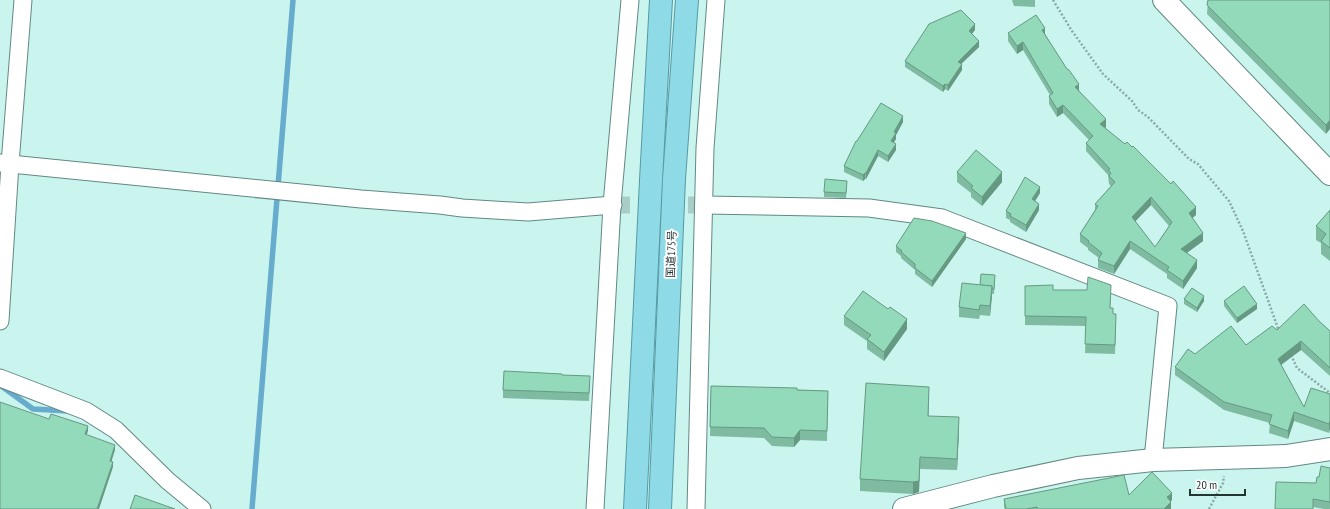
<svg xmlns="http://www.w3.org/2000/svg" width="1330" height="509" viewBox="0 0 1330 509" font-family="'PT Sans Narrow','Noto Sans JP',sans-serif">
<rect width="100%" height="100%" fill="#caf4ee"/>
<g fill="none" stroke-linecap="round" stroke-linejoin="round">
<g stroke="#67accd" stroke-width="5.5">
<path d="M0,385l33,24 35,2"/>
<path d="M252,509l41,-509"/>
</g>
<path stroke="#a9cec8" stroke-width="17" stroke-dasharray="17 8" stroke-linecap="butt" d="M613,205h91"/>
<g stroke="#628884" stroke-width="19">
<g id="minor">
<path d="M0,163l361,36 79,6 22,3 66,4 85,-7"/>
<path d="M704,205l165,3 73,10 226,88 -15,154"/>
<path d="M0,321l10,-157 13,-164"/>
<path d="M0,378l86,33 30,19 52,51 34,28"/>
<path d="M595,509l17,-304 18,-205"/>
<path d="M696,509l9,-361 11,-148"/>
</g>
</g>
<g stroke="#628884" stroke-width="24">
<g id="tertiary">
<path d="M1164,0l166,174"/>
<path d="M904,509l89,-23 85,-18 75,-8 133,-4 44,-7"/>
</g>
</g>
<g stroke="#569aa3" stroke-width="24">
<g id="trunk">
<path d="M635,509l16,-329 10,-180"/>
<path d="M660,509l14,-330 13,-179"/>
</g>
</g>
<g stroke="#89a9a5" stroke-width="2.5" stroke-dasharray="2 2" stroke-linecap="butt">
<path d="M1053,0l19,31 31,43 29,27 6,9 10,7 41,42 9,5 31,37 14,30 36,100"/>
<path d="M1291,355l6,13 33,25"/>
<path d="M1209,509l14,-26 1,-7"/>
</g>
<use href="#minor" stroke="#fff" stroke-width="17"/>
<use href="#tertiary" stroke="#fff" stroke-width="22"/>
<use href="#trunk" stroke="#8edae6" stroke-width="22"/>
</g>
<g fill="#7ebba0" fill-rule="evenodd">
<path d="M1012,0h23v7l-21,-1z"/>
<path d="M1208,0h122l-4,134 -119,-120z"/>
<path d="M975,30l-3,4 7,13 -18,17 1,6 -14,21 -3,-2 -2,3 -38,-25v-6z"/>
<path d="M1008,33l37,1 34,56 27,37 -1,1 91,87 -4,3 11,23 -16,12 10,15 -14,21 -16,-11v-4l-37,-25 -16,25 -16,-6v-8l1,-2 -11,-8v-2l-8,-6v-8l15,-24v-6l16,-18 -2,-2 -1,-9 -22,-24v-8l3,-3 -26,-27 -6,4 -8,-13v-8l1,-1 -27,-45 -6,4 -9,-13zM1151,205l18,21 -14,21 -20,-26z"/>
<path d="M903,122l-7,13v4l-2,3 2,8 -8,12 -10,-6 -12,23h-1l-2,2 -19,-9v-6l13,-25z"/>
<path d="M957,172l45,10 -20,24 -11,-9v-4l-14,-11z"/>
<path d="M847,186l-1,12 -22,-1v-5z"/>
<path d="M1040,193l-5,8 4,9 -13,22 -16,-10v-2l-4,-2v-7z"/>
<path d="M1330,210v51l-9,-7v-11l-5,-3v-14z"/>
<path d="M966,239l-34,48 -17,-13v-4l-14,-12v-2l-5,-4v-6z"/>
<path d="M995,280l-1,14h-2l-2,22 -10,-1 -1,4 -20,-2v-10l21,-22z"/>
<path d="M1025,286l28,4 58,4 -1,14 6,15 -1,31 -30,-1 1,-27 -61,-1z"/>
<path d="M1184,299l20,2 -7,11 -13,-8z"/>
<path d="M1224,301l33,8 -20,14 -13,-17z"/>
<path d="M844,316l63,13 -23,32 -17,-12v-8l-23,-16z"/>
<path d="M1319,321l11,10v45l-29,-26 -20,15 23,42 26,-13 -1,39 -35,-12 -6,18 -19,-6 1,-10 -46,-13 -49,-35v-8l20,-13 51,-9 31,-15z"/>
<path d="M590,384l-1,17 -86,-3v-8z"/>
<path d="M711,386l117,5 -1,50 -27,-1 -6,7 -22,-1 -8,-8 -54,-2z"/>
<path d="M929,399l-1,17 31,13 -2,41 -37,-1 -1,23 -6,2 -53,-3v-12z"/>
<path d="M1330,468v41h-6l-11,-2 -38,2 41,-26 3,-6z"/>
<path d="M1129,495l43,5 -1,1v8h-166l-1,-2v-8z"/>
</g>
<g fill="#669982">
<path d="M975,24v6l-6,7v-6z"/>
<path d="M1045,28v8l-3,-6z"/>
<path d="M979,41v6l-21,20v-5z"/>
<path d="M1023,42v8l-6,4v-8z"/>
<path d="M962,64v6l-14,21v-6z"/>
<path d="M945,84v5l-2,3v-6z"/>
<path d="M1079,84v8l-4,-5z"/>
<path d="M1063,105v8l-6,4v-8z"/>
<path d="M903,116v6l-7,13v4l-5,8v-6l3,-9z"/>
<path d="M1106,119v8l-6,5v-8z"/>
<path d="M1330,120v9l-4,5v-9z"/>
<path d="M896,144v6l-8,12v-6z"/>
<path d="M878,150v6l-12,23v-6z"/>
<path d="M1002,172v10l-20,24v-9z"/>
<path d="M865,173v6l-2,2v-6z"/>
<path d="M1040,187v6l-8,13v-7z"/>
<path d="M1151,197v8l-19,20v-8z"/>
<path d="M1039,204v6l-13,22v-7z"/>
<path d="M1196,207v8l-7,6v-8z"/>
<path d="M966,233v6l-34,48v-6z"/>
<path d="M1203,233v8l-22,16v-8z"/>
<path d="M1130,241v8l-16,25v-8z"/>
<path d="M1197,260v8l-14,21v-8z"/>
<path d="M992,286v10l-2,20v-10z"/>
<path d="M1204,296v5l-7,11v-4z"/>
<path d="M1257,304v5l-20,14v-5z"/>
<path d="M907,319v10l-23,32v-9z"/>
<path d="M1301,341v9l-23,17v-8z"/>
<path d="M929,387v12l-1,28v-11z"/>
<path d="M1294,412v9l-6,18v-8z"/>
<path d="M959,417v12l-2,41v-11z"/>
<path d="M1330,420v9l-1,4v-9z"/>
<path d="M88,426v5l-3,8v-5z"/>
<path d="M800,430v10l-6,7v-9z"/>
<path d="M115,445v5l-5,16v-5z"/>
<path d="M920,457l-1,35 -6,2v-12z"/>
<path d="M113,462v5l-14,42h-2z"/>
<path d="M1172,493v7l-5,5v-8z"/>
<path d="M1171,502v7h-7z"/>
</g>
<g fill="#92daba" stroke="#669982" fill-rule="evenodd">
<path d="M1208,0h122v120l-4,5 -119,-120z"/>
<path d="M961,10l14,14 -6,7 10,10 -21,21 4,2 -14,21 -3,-1 -2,2 -38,-25 24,-37z"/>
<path d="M1036,15l9,13 -3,2 25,39 2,1 10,14 -4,3 31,32 -6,5 25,20 2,-2 5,5 1,-1 38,38 2,-3 23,26 -7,6 14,20 -22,16 16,11 -14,21 -16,-11 2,-3 -39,-26 -16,25 -16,-6 4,-7 -14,-11 1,-1 -9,-7 18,-28 -3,-2 20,-22 -6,-6 2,-3 -3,-3 2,-1 -24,-26 7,-7 -30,-31 -6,4 -8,-13 4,-3 -30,-51 -6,4 -9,-13zM1151,197l21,25 -17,25 -23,-30z"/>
<path d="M881,103l22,13 -9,16 2,1 -5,8 5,3 -8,12 -10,-6 -12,23h-1l-2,2 -19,-9 12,-25h1z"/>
<path d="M976,150l26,22 -20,25 -11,-9 2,-2 -16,-14z"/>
<path d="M1025,177l15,10 -8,12 7,5 -13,21 -16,-9 1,-2 -5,-3z"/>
<path d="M825,179l22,2 -1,12 -22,-1z"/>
<path d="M1330,210v38l-9,-7 5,-7 -10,-8z"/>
<path d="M914,218l18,3 34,12 -34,48 -17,-13v-4l-14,-12 1,-1 -6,-5z"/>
<path d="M981,274l14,1 -1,14h-2v-3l-12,-1z"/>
<path d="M1088,277l23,8 -1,23h3v6h3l-1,31 -30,-1 1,-27 -61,-1v-30l28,-1v5h34z"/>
<path d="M962,283l30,3 -2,20 -10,-1 -1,5 -20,-3z"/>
<path d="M1244,286l13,18 -20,14 -13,-17z"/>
<path d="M1192,288l12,8 -7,12 -13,-9z"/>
<path d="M863,291l25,18 2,-2 17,12 -23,33 -17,-13 4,-4 -27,-19z"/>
<path d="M1304,304l15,17 11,10v37l-29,-27 -23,18 26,48 7,-19 19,6v26l-1,4 -35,-12 -6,19 -19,-7 3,-9 -48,-13 -49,-35 13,-18 7,5 36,-28 15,19 26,-19 5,4z"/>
<path d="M504,371l58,3v1l28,1 -1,17 -86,-3z"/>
<path d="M866,383l63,4 -1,29 31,1 -2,42 -37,-2 -1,24 -6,1 -53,-3z"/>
<path d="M711,386l86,2v2l31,1 -1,40 -27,-1 -6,8 -22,-1 -8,-9 -54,-1z"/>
<path d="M0,402l49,17 2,-5 37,12 -3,8 30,11 -5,16 3,1 -16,47h-97z"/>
<path d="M1321,466l9,2v34l-17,-3v10h-38l1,-27 40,1 1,-6h2z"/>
<path d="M1152,472l20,21 -5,4 4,5 -7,7h-126l-1,-2 -11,2h-20l-2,-10 120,-24 5,20z"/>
<path d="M135,495l40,14h-45z"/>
</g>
<g text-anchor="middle" stroke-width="4" stroke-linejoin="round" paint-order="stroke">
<g font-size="11" fill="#243432" stroke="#fff">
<text transform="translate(671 254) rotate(-88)" y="4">国道175号</text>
</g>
</g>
<path d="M1190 489v6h55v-6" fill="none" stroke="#243432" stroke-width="2"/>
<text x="1196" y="489" font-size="12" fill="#243432" stroke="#ffffff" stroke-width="3" paint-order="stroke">20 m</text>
</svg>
